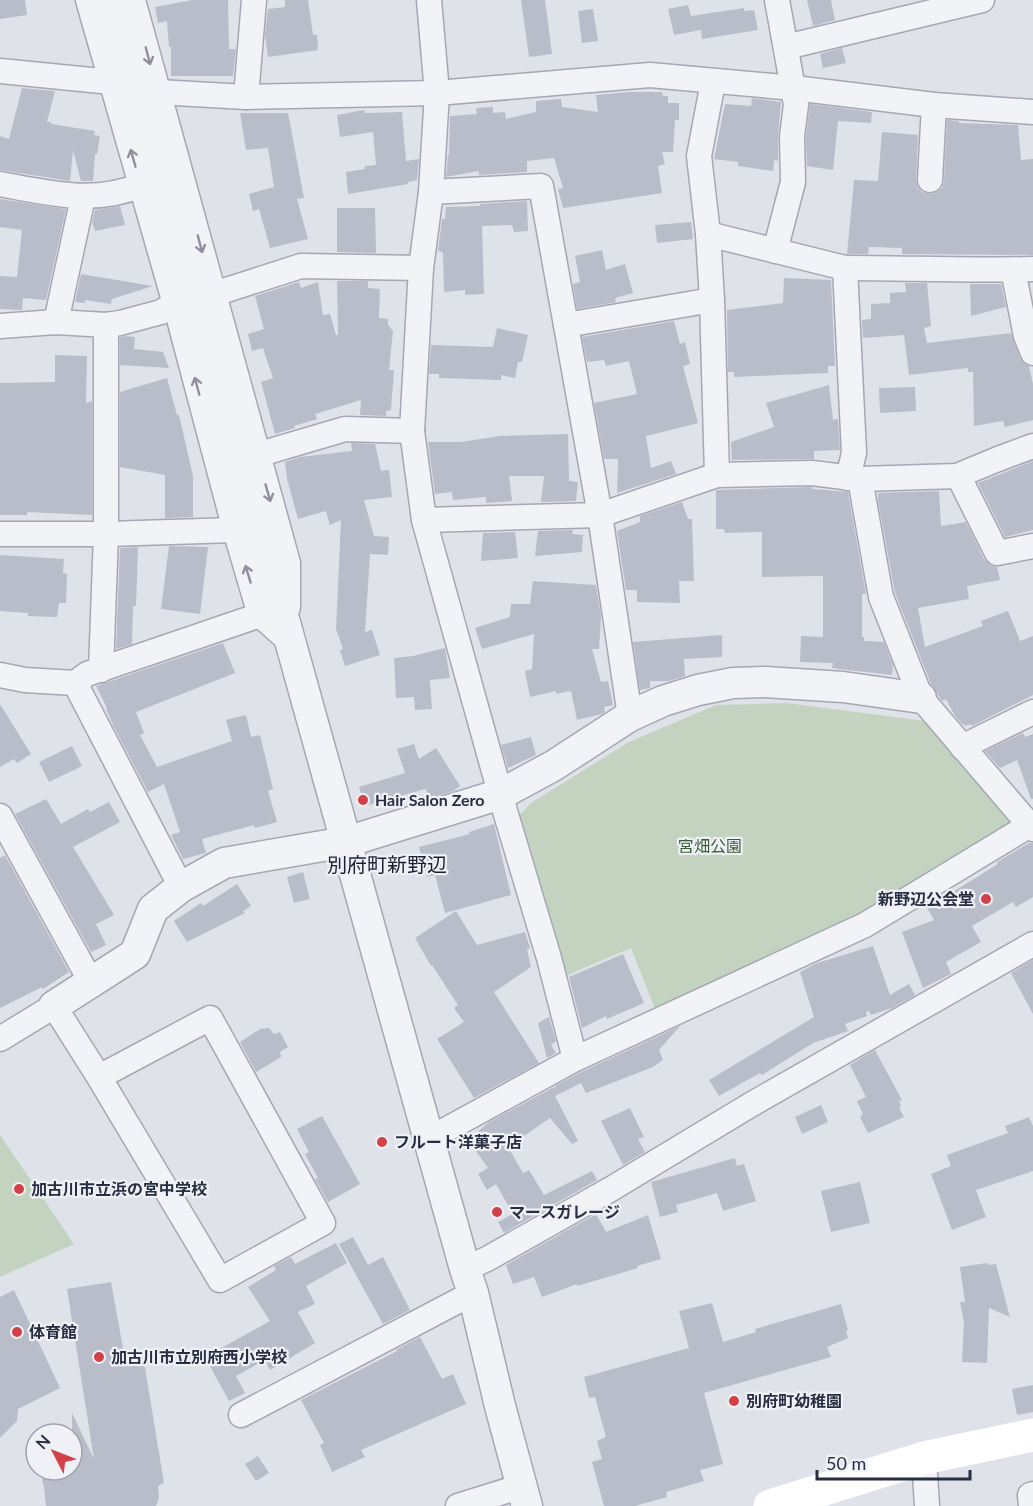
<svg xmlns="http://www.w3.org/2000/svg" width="1033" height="1506" viewBox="0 0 1033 1506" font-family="Lato,'Noto Sans JP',sans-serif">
<rect width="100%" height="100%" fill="#dfe2e9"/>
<g fill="#c3d3c0">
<path d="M786,703l147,19 79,100 -3,4 -146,92 -208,91 -24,-61 -68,29 -44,-161 12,-13 98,-61 87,-37z"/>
<path d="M0,1135l74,109 -74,33z"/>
</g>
<g fill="#b9bdc9">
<path d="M0,0h25l2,15 -27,4z"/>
<path d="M192,0h36l1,49h7l-3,27h-62v-29h-2l-2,-26 -9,2 -3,-16z"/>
<path d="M285,0h23l5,35h4l1,15 -50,7 -3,-22 3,-26 17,-2z"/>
<path d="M521,0h24l7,54 -23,3z"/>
<path d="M807,0h24l4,20 -22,6z"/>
<path d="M688,5l3,11 53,-8v3l10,-1 4,20 -56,9 -1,-9 -27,5 -6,-26z"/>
<path d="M593,9l5,32 -16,2 -4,-32z"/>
<path d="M842,48l4,15 -23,5 -3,-14z"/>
<path d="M22,88l33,3 -8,31h4v2l44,7 -1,4 6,1 -3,18h-2l-2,27h-12l-8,-31 -3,31 -70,-11v-34l9,3z"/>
<path d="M629,92h33l1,4h5v7h11v17h-4l-2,32h-11l3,12 -7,2 4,27 -99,15 -5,-19 5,-1 -9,-30 -27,3v11l-48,3v-4l-33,6 2,-22h1l1,-39 27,-2 -1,-6 17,-1v6l12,-1 1,7 30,-7v-11l25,-2 1,8 36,5 -2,-17z"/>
<path d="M752,98l29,4 -3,34v25l-4,-1 -1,11 -35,-5v-4l-24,-3 11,-55 26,2z"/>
<path d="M810,104l62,8 -1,11 -33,-2 -5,49 -26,-4 -1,-29z"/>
<path d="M364,110l1,3 37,-1 4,49 13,-2 -2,21 -9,2v2l-60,10 -2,-22 19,-3v-3l11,-1 -3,-33 -33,5 -3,-22z"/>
<path d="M240,113h48l16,85 -7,1 11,40 -38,9 -11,-39 -6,2 -4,-17 25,-7 -6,-39 -22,2z"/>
<path d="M947,120l12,1v2l59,2 3,35 12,-1v96l-131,-1v-6l-33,-1 -1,7h-21l7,-74 24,1 4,-49 36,3 -2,45 2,7 4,5 8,2 7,-2 5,-4 2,-7z"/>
<path d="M0,199l66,10 -20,91 -23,-2 -1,12 -22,-1v-33l17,1 5,-47 -22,-3z"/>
<path d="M527,201l1,30 -14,1 -2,-7 -30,1 2,68 -19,1v-5l-21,2 -1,-40 -5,-1 4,-32h3l1,-12 34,-1v-2z"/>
<path d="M120,206l5,19 -30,6 -3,-9 3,-12z"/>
<path d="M337,208h38l1,45 -39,-1z"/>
<path d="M691,222l2,17 -36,4 -2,-18z"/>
<path d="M602,250l4,20 19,-6 8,29 -18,5 1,4 -39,7 -4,-25 7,-2 -5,-26z"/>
<path d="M81,274l72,12 -41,13 -1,5 -26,-4v3l-10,-1z"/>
<path d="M784,278l47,2 4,86h-7v7l-94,4v-5h-6l-1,-62 56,-7z"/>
<path d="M337,281h31v7l12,1 -1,29 9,1v6l5,6 -4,39h5l-3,40 -5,1v5l-26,-1 1,-15 -46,14 2,5 -23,7 1,2 -20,6 -14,-52 12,-4 -10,-30 -11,3 -4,-17 16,-5 -9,-33 44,-14 2,6 17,-6 5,33 7,-1 6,21h2z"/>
<path d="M905,283h22l4,43 -7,2 3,15 84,-10 9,25 4,6 5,2 4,18v36l-28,7 -2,-6 -29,5 -1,-54h-5v-4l-59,7 -5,-40 -41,3 -1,-18 9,-1v-15l19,-1v-10l16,-1z"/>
<path d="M970,284h31l5,23 -35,9z"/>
<path d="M674,321l6,23 5,-2 5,22 -7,2 15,57 -52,13 5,32 20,-7 5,13 -59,19 1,-34h-14l-10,-56 43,-9 -8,-33 -23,5 -2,-6 -17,2 -5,-25z"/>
<path d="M497,328l31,7 -6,27h-4l-3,16 -14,-3v5l-62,-2v-4h-10l2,-29 62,2z"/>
<path d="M126,336l9,1 -1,12 29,3 6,16 -49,-3v-28z"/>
<path d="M55,355l32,1 -1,47 6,-2v114l-65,-3v3h-27v-132l55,-1z"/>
<path d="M167,378l10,37h2l14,61v41l-28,1v-43l-45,-8v-75z"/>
<path d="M829,385l4,35 5,-1 2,31 -26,1v8l-82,1 -1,-18 43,-15 -8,-24z"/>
<path d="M915,387l1,24 -36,2 -1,-25z"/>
<path d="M568,434l1,47 9,1 -2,19 -35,1 3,-26h-35l3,25 -26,2v-6l-33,3 -1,-8 -17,2 -7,-52h33l39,-6z"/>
<path d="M351,443l24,1 6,27 8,-1 3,27 -28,3 10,36 15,1 -1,18 -18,-1 -5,78 7,-2 8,25 -35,11 -5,-16 3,-1 -7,-20 5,-109 -11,5 -4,-14 -28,8 -11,-40 -2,-17 15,-5 52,-6z"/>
<path d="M1033,461v69l-28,7 -27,-54z"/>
<path d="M811,487l2,2 35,3 18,102h-4v43h2v4l20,1 9,24 -1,9 -53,-6 -7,-1 1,-5 -33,-1 1,-26 22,1v-61l-61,1v-45l-37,1 -1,-4h-8v-39z"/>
<path d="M939,491l2,35 25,-4 18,37 6,6 7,2 3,13 -33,6 2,13 -51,9 7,39 58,-21 -2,-5 27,-10 12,30 13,-5v59l-61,31 -1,-2 -6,2 -1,-2 -1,1 -8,-9 -9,-17 -4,2 -11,-17 -36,-91 -17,-92v-8z"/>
<path d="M682,502l6,17h4l2,62h-15l1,22 -43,-1v-12h-11l-9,-59 23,-9v-6z"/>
<path d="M573,530l-1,4 11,1 -1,17 -47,4 3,-25z"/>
<path d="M515,532l3,26 -37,3 2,-28z"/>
<path d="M169,546l39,1 -8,67 -39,-5z"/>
<path d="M138,547l-2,59h-3l-1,38 -16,5 4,-101z"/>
<path d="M0,555l64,4 -1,14 4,1 -1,29h-7l-2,14 -29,-1v-3l-28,-2z"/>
<path d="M533,581l63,4 5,31 -2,33h-7l9,33 7,-1 5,24 -9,2 1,5 -3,2 -25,6 -6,-29 -15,3v-3l-26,6 -5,-26 7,-2 2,-35 -52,15 -7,-21 35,-11 1,-13h19z"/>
<path d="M722,635v22l-38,2 1,17 -16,5h-19v7l-10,2 -7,-48z"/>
<path d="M223,643l12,30 -99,39 8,21 -4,2 17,32 75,-26 -6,-21 20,-5 5,22 9,-2 13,54 -5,2 9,31 -22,6 -1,-3 -52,14 4,14 -23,6 -12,-24 9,-3 -16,-48 -16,8 -34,-65 -8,-18 1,-1 -11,-22z"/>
<path d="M445,648l5,30 -20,2 2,29 -17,1 -1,-13 -18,1 -2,-40 19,-2z"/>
<path d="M0,704l31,50 -14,9 -3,-4 -14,8z"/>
<path d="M1023,733l2,4 8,-3v65h-2l-14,-39 -17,8 -15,-17z"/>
<path d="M531,737l5,18 -28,13 -7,-23z"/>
<path d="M414,744l5,15 17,-11 24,38 -7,5 -22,7 -6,-9 -60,17 -6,-19 46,-14 -8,-24z"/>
<path d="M72,746l10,20 -33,16 -10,-20z"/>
<path d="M46,799l15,25 27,-15 2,3 19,-10 11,20 -47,25 41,68 -18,9 10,21 -15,7 -76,-138z"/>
<path d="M494,824l17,71 -66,18 -10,-38 -8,2 -8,-30 51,-13 -1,-2z"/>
<path d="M1029,843h4v54l-17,10 -3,-5 -41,24 9,16 -35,20 5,12 -28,14 -21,-56 32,-12 -7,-12 71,-44 -1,-2z"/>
<path d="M5,855l64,117 -26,17 -1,-2 -42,21v-150z"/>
<path d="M303,872l7,27 -16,4 -7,-26z"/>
<path d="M237,884l14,22 -8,5 2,2 -58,29 -13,-21 27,-18 2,3z"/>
<path d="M456,911l21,34 48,-13 5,16 -3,1 4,18 -37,25 45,71 -65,35 -37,-59 27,-17 -10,-14 4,-3 -26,-40 -1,1 -16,-28z"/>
<path d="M873,946l17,49 19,-11 6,11 -23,13 -21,7 -2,-4 -3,1 1,4 -22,8 3,7 -35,12 -51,32 -2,-2 -41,23 -10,-16 105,-63 -14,-45 17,-9z"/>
<path d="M623,954l21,49 -37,16 -1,-3 -24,12 -13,-51z"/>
<path d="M1033,960v54l-22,-41z"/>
<path d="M549,1017l7,24 -5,4 5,8 -9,5 -9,-35z"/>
<path d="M680,1026l-21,24 4,10 -10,7 -67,26 -5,-10 -26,13 23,45 -6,3 -22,-26 -42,29 15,26 6,-3 15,25 48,-24 5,9 -93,53 -6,-11 15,-8 -17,-30 -9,6 -9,-16 10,-6 -20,-28 21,-18 65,-35 2,3 -1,-4 26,-14z"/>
<path d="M269,1028l5,6 6,-2 8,15 -8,5 1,5 -25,15 -16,-30 20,-13z"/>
<path d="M875,1050l27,50 -3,1 2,5 -2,1 5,10 -36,16 -8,-16 3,-3 -6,-13 9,-4 -16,-32z"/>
<path d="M821,1105l7,17 -26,12 -7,-17z"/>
<path d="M630,1108l14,29 -6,2 7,13 -22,13 -22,-44z"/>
<path d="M322,1116l38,68 -32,18 -13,-23 3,-1 -13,-24 4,-2 -12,-23z"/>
<path d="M1029,1117l4,9v45l-57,19 10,27 -34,13 -21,-56 20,-8 -4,-11 61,-22 -3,-7z"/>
<path d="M735,1158l2,8 7,-2 12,37 -33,10 -6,-18 -41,12 2,7 -18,5 -9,-35z"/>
<path d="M860,1182l10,41 -39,9 -10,-41z"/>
<path d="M596,1214l10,18 42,-17 13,44 -24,7 1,2 -61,18v-2l-35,13 -8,-20 -21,7 -7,-19z"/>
<path d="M353,1237l15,28 15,-8 27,53 -27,14 -44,-80z"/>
<path d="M336,1243l11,20 -41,23 9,18 -17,8 17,31 -45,27 -5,-10 -29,16 9,17 -16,8 -24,-44 65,-36 -22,-34 28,-17 -2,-4 17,-9 4,7z"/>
<path d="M987,1263l2,2 7,-1 14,53 -21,-9 -2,55 -25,-1 2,-39 -4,-21h5l-5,-35z"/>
<path d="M111,1282l14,77 18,-3 21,127 -6,3 1,12 -3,8h-110l-2,-19 -4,-17h32v-57l22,46 -27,-170z"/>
<path d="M14,1290l46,98 -42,21 -1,12 -17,17v-141z"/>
<path d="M712,1303l11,39 33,-10 -1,-3 86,-25 7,26 -2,1 2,7 -21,9 4,10 -127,36 19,71 -23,6 4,11 -38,11 1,5 -32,9h-31l-12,-44 10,-3 -5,-18 9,-4 -11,-40 -6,1 -5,-21 105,-29 -10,-37z"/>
<path d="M420,1337l22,42 11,-5 13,30 -105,46 4,7 -33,15 -12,-27 4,-2 -23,-43 96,-49 -1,-1z"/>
<path d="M1033,1385v27l-16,3 -5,-26z"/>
<path d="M258,1456l11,17 -13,8 -11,-17z"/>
</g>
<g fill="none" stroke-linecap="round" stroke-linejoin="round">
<g stroke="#a4a8b3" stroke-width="27">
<g id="minor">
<path d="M88,0l87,304 60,226 25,85 28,25"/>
<path d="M133,0l155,563v44"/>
<path d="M429,0l8,93 -6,99 -10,76 -9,163 12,89 81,291 44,147 26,101"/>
<path d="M786,47l196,-47"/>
<path d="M0,71l111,11"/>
<path d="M713,82l-14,74 9,78 4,66 5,175"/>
<path d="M158,92l88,5 191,-4 213,-18 144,13 140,17 99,7"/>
<path d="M246,97l8,-97"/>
<path d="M930,180l4,-75"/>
<path d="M0,184c48,9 94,21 141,1"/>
<path d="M431,192l110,-6 59,329 30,201"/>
<path d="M708,234l137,34 9,185 -6,25"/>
<path d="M775,251l18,-69 -1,-46 4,-31 -19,-105"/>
<path d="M845,268c63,0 125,3 188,1"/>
<path d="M1013,270l13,66 7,17"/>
<path d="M214,294l87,-28 120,2"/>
<path d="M56,322l27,-125"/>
<path d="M566,325l146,-25"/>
<path d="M0,326l56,-4 50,3 14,-2 41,-11 14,-8"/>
<path d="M257,455l88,-26 67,2"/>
<path d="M957,476l4,5 36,72 36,-7"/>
<path d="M860,479l21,118 40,101 112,131"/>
<path d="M424,520l176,-5 117,-40 95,-2 48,6 97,-3 41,-17 35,-13"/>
<path d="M0,534h106l129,-4"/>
<path d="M101,670l5,-136v-209"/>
<path d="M0,675l25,5 50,3 12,-9 173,-59"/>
<path d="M75,683l106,204"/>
<path d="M962,747l71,-35"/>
<path d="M0,816l91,166"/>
<path d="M0,1039l54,-33 45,71 121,203 103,-57 -113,-205 -111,59"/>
<path d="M429,1139l146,-80 290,-134 165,-100"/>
<path d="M465,1269l22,-10 124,-70 141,-85 281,-160"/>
<path d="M241,1415l232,-122"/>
<path d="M924,1458l3,48"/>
<path d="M458,1506l64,-20"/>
<path d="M1031,1506l-1,-11 3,-1"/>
</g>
</g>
<g stroke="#a4a8b3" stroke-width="33">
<g id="tertiary">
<path d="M106,0l166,576 193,693 8,24 27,113 27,100"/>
<path d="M54,1006l81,-52 18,-45 28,-22 43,-24 122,-21 155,-48 52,-28 77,-50 33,-15 35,-11 35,-7 32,-1 78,5 78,11"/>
</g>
</g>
<use href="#minor" stroke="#f2f3f7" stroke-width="24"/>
<use href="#tertiary" stroke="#f2f3f7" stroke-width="30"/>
<path stroke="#fff" stroke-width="33" d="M770,1506l154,-48 109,-23"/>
</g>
<defs><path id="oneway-shaft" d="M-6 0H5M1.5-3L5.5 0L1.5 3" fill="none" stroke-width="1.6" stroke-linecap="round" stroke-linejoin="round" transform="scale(1.5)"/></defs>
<g stroke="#8d909c">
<use href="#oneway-shaft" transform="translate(148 56) rotate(75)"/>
<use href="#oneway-shaft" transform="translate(133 158) rotate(-106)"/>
<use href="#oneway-shaft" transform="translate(200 244) rotate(75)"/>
<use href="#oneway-shaft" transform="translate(197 386) rotate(-105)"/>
<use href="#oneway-shaft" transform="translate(268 493) rotate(74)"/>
<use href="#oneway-shaft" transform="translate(248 574) rotate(-107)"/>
</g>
<g fill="#d14147" stroke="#eff1f6" stroke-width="2">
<circle cx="363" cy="800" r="6"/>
<circle cx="986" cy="899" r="6"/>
<circle cx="382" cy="1142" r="6"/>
<circle cx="19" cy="1189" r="6"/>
<circle cx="497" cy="1212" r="6"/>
<circle cx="17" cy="1332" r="6"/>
<circle cx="99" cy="1357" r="6"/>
<circle cx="734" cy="1401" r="6"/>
</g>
<g text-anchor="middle" stroke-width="4.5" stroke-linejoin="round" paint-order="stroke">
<g font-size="16" font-weight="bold" fill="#282e41" stroke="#eff1f6" text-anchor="start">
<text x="375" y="806">Hair Salon Zero</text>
<text x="974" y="905" text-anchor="end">新野辺公会堂</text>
<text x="394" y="1148">フルート洋菓子店</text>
<text x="31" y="1195">加古川市立浜の宮中学校</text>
<text x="509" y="1218">マースガレージ</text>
<text x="29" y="1338">体育館</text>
<text x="111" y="1363">加古川市立別府西小学校</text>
<text x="746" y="1407">別府町幼稚園</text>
</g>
<g font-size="16" fill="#385d35" stroke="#eff1f6">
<text x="710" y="852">宮畑公園</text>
</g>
<g font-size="20" fill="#1a1f31" stroke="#eff1f6">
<text x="387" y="872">別府町新野辺</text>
</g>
</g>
<g transform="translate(54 1452) rotate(312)"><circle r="28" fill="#eff1f6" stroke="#9fa3ae" stroke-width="1.5"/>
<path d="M0-4.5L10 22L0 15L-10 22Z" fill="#d14147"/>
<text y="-9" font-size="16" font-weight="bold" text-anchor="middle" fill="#282e41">N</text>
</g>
<path d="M817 1470v9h153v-9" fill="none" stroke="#282e41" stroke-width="3"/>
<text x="826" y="1470" font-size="18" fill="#282e41" stroke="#eff1f6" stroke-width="4.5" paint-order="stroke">50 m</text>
</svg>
